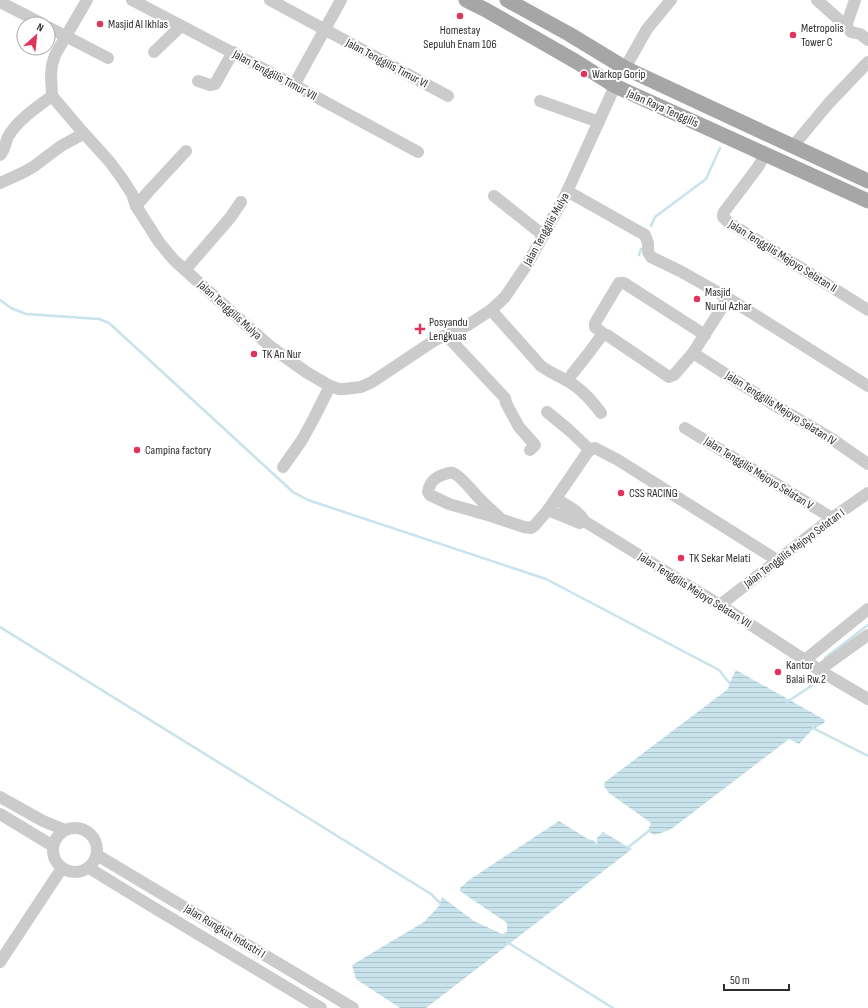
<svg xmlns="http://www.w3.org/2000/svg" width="868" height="1008" viewBox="0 0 868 1008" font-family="'Sofia Sans Condensed',sans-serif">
<defs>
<pattern id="water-rules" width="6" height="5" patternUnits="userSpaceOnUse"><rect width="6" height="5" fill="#c8e3eb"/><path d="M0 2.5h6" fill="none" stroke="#acc3ca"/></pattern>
</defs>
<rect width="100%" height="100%" fill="#fff"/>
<g fill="url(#water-rules)">
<path d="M736,670l89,50 -1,3 -12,7 -13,14 -10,-5 -119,91 -16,5 -6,-4 3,-8 -42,-30 -5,-7 1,-4 123,-93 2,-7z"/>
<path d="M559,821l29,18 5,1 4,4v-6l6,-6 29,17 -206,159h-26l-44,-29 -4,-14 72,-43 15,-16 3,-9 32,24 28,13 5,-2v-9l-47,-32v-3l9,-8z"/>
</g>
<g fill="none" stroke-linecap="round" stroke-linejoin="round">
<g stroke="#c8e3eb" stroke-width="2.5">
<path d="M651,226l4,-9 51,-38 14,-31"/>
<path d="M639,255l2,-6"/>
<path d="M0,300l11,8 15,6 73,5 10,4 184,169 15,8 238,79 173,91 12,15"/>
<path d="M0,627l431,267 10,10"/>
<path d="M825,658l43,-33"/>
<path d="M787,702l36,-24"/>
<path d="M813,728l55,28"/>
<path d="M626,849l24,-19"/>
<path d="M507,942l106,66"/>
</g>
<g stroke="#cbcbcb" stroke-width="12">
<path d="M87,0l-32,55 -3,10 -1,10 1,21 28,33 29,32 12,16 11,17 4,12 23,36 14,17 12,11 60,54 26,23 35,25 24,14 9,3h5l17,-2 11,-5 63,-42 33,-15 23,-15 14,-13 23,-34 37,-67 50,-110"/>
<path d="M132,0l162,85 124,67"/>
<path d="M270,0l178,96"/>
<path d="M817,0l29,26 5,6 9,2 8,6"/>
<path d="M0,2l43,22"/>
<path d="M846,26l9,-26"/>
<path d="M48,27l60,31"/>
<path d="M154,52l27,-26"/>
<path d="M625,68l22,-39 24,-29"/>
<path d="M198,81l12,4 5,-1 18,-32"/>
<path d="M294,85l47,-85"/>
<path d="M540,101l59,21"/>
<path d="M793,146l36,-43 39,-41"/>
<path d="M765,154l-7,13 -34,45 -1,3v2l5,5 140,88"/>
<path d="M0,155c6,-6 5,-14 9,-20 10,-16 28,-28 43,-39"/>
<path d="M0,183l22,-10 11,-6 28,-21 22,-12"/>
<path d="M567,191l78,44 3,8v9l3,5 29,14 48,27 140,88"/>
<path d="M494,196l49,39"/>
<path d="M136,206l13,-15 37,-40"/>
<path d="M185,270l45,-52 11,-16"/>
<path d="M491,310l50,56c11,8 23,12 33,19 11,8 19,17 27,28"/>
<path d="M446,335l59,63 1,5 13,24 16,18 -5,5"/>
<path d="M605,335l-10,-8v-4l24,-40h5l81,52"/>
<path d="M693,353l78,50 61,36 36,25"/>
<path d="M572,374l16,-20 14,-19h5l62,42 5,-2 19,-22 35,-55"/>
<path d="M547,412l22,18 21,20"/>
<path d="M685,428l147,90"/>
<path d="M283,467l19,-27 12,-22 16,-32"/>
<path d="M556,499c9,5 24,13 28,22l136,84 85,55 17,12 46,27"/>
<path d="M548,510l29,12 3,1 4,-2"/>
<path d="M501,519c-7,-7 -16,-14 -23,-22 -6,-6 -17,-21 -25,-24 -5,-1 -11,2 -15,4 -6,3 -9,8 -10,15l2,3 19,9 42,12 33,11 7,1 3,-2 14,-16 39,-57 4,-4 4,-1 23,12 159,100"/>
<path d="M720,605l112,-87 36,-25"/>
<path d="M805,660l63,-51"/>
<path d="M819,670l49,-35"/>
<path d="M0,797l43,24 22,9"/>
<path d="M0,814l53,32"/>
<circle cx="75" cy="850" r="22"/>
<path d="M97,855l256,153"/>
<path d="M89,868l62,38 170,102"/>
<path d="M0,962l62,-94"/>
</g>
<g stroke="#a6a6a6" stroke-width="15">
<path d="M466,0l20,10 89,51 40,25 253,115"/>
<path d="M507,0l62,34 56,34 243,113"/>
</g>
</g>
<g fill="#e2335c" stroke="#fff" stroke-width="1.5">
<circle cx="460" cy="16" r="4"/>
<circle cx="100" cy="24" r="4"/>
<circle cx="793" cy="35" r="4"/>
<circle cx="584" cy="74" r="4"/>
<circle cx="697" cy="299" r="4"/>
<path d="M418 323h4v4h4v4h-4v4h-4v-4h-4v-4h4z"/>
<circle cx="254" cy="354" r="4"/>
<circle cx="137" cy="450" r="4"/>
<circle cx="621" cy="493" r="4"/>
<circle cx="681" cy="558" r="4"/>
<circle cx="778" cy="672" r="4"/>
</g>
<g text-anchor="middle" stroke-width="4" stroke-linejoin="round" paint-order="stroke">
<g font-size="12" fill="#2e2e2e" stroke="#fff" text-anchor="start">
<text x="108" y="28">Masjid Al Ikhlas</text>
<text x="801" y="32">Metropolis<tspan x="801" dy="14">Tower C</tspan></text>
<text x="460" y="34" text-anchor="middle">Homestay<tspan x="460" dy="14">Sepuluh Enam 106</tspan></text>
<text x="592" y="78">Warkop Gorip</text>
<text x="705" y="296">Masjid<tspan x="705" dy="14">Nurul Azhar</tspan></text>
<text x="429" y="326">Posyandu<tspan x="429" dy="14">Lengkuas</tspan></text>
<text x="262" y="358">TK An Nur</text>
<text x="145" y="454">Campina factory</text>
<text x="629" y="497">CSS RACING</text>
<text x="689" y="562">TK Sekar Melati</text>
<text x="786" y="669">Kantor<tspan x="786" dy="14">Balai Rw.2</tspan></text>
</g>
<g font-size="12" fill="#2e2e2e" stroke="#fff">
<text transform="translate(387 63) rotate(28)" y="4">Jalan Tenggilis Timur VI</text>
<text transform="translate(275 75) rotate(28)" y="4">Jalan Tenggilis Timur VII</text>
<text transform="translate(663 108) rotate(24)" y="4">Jalan Raya Tenggilis</text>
<text transform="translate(546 229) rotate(-61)" y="4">Jalan Tenggilis Mulya</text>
<text transform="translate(783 256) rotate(32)" y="4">Jalan Tenggilis Mejoyo Selatan II</text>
<text transform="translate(230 310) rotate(42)" y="4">Jalan Tenggilis Mulya</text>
<text transform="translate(781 408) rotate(32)" y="4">Jalan Tenggilis Mejoyo Selatan IV</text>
<text transform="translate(759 473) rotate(32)" y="4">Jalan Tenggilis Mejoyo Selatan V</text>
<text transform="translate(794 548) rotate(-37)" y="4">Jalan Tenggilis Mejoyo Selatan I</text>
<text transform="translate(695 590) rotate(32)" y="4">Jalan Tenggilis Mejoyo Selatan VII</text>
<text transform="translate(225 931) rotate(31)" y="4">Jalan Rungkut Industri I</text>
</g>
</g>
<g transform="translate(36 36) rotate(27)"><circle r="19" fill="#ffffff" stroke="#ababab"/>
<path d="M0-3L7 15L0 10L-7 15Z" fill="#e2335c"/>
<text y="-6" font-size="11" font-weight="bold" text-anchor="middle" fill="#2e2e2e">N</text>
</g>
<path d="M724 984v6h65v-6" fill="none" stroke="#2e2e2e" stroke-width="2"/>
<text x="730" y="984" font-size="12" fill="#2e2e2e" stroke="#ffffff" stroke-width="3" paint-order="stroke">50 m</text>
</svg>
